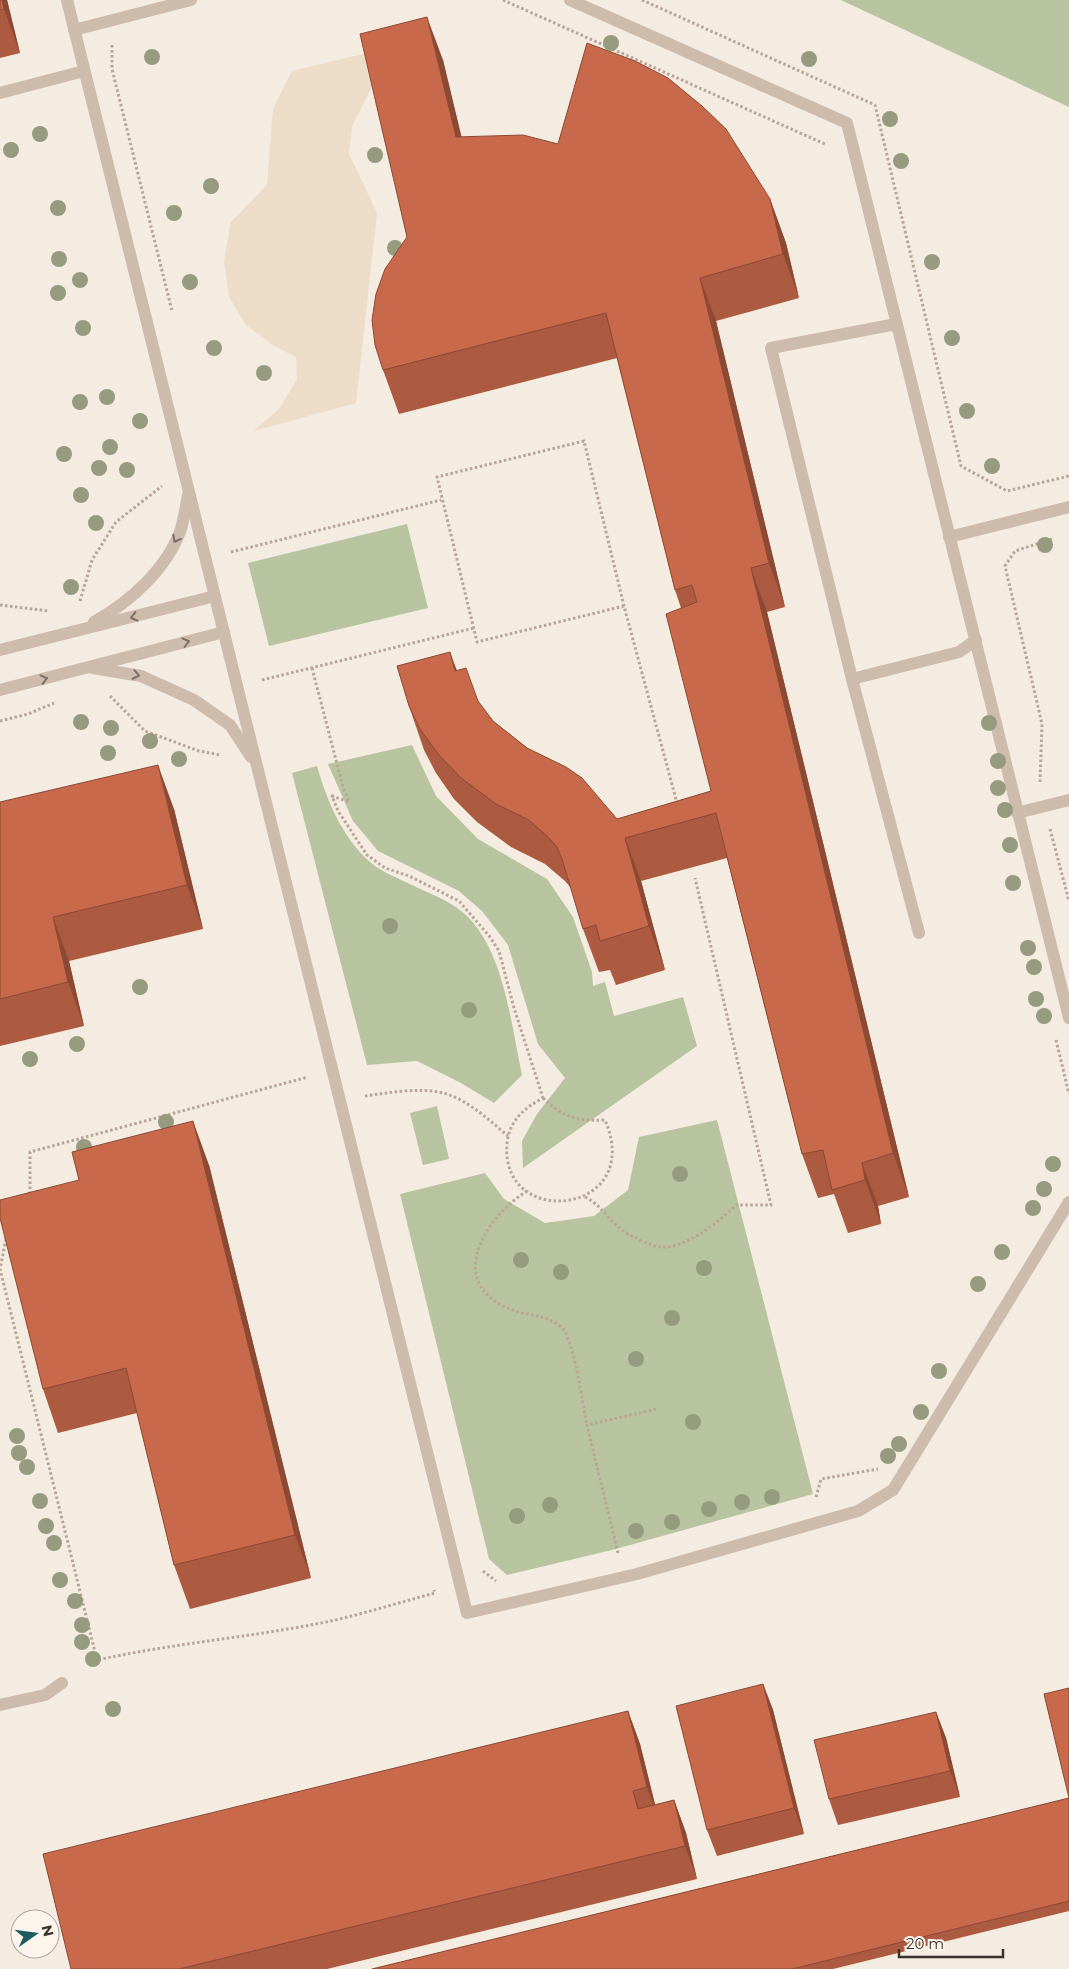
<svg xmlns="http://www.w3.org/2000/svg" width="1069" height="1969" viewBox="0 0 1069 1969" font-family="Montserrat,sans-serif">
<rect width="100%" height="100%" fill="#f4ebe1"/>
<g fill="#b8c4a0">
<path d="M841,0h228v107z"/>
<path d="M407,524l21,84 -159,38 -21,-83z"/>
<path d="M412,745l24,51 42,43 69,40 26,38 19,55 1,14 12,-4 9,34 69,-19 14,49 -174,122 -1,-27 15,-27 28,-36 -27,-34 -30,-99 -26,-34 -23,-20 -81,-40 -25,-30 -25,-57z"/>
<path d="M317,766c10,35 25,71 53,96 10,9 27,16 40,22 20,10 43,17 59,34 36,38 42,107 53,157l-28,28 -33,-20 -44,-22 -50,4 -75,-292z"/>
<path d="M437,1106l12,53 -26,6 -13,-52z"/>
<path d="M717,1120l96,374 -201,56 -105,25 -18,-16 -89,-365 85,-21 19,26 41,24 49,-7 34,-26 11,-53z"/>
</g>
<path fill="#ecdcc8" d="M392,47l-40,79 -3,28 28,59 -21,190 -102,28 26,-23 17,-29 -1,-22 -22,-11 -28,-21 -17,-28 -5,-36 7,-39 36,-37 6,-76 19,-38z"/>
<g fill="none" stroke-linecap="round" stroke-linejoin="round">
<g stroke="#b9a596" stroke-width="3" stroke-dasharray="2.5 2.5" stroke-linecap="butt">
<path d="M503,0l324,145"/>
<path d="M642,0l233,105 86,361 46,25 62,-15"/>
<path d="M112,45v24l60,242"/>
<path d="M231,552l210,-52"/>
<path d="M80,601l12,-41 24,-38 46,-36"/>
<path d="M0,605l49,6"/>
<path d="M624,606l-147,36 -40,-165 147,-36 40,165 53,197"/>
<path d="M312,668l31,119 6,15 -17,-6 6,15 29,44 18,13 24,8 50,25 31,36 9,14 15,57 29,90"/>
<path d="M262,680l212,-52"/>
<path d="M110,696l35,35 54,20 22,4"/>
<path d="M0,721l28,-7 26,-11"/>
<path d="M1040,782l2,-58 -37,-158 10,-15 37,-12"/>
<path d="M1050,829l19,72"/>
<path d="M1056,1040l13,54"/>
<path d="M365,1096c22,-3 55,-9 78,-3 24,6 46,27 65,43"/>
<path d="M543,1098c21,20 33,23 62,22 41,95 -105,111 -98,24 2,-23 17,-36 36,-46z"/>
<path d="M527,1191c-20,13 -40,33 -48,57 -13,35 10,56 43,65 14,3 27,4 39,14 13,11 22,79 26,98"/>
<path d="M30,1194v-42l278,-75"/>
<path d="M585,1197c17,8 24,25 40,35 5,4 29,15 35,15 24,3 60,-26 76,-42h35l-76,-327"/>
<path d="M6,1239l-6,30 97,391c78,-17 157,-23 234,-39 35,-8 70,-19 104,-28l-1,-3"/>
<path d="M816,1497l5,-18 57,-10"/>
<path d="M618,1553l-31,-128 70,-16"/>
<path d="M483,1571l13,10"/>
</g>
<g stroke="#cdbbac" stroke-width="12">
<path d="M67,0l400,1613 170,-39 221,-63 35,-21 176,-288"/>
<path d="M570,0l277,123 222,895"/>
<path d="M74,30l117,-30"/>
<path d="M0,93l84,-22"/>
<path d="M896,324l-125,24 81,331 67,254"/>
<path d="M949,537l120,-30"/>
<path d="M94,622c36,-20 73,-53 87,-93 3,-11 5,-23 7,-34"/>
<path d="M0,650l215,-54"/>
<path d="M93,668l48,8 53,24 36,25 21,32"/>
<path d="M852,679l107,-27 17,-12"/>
<path d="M0,690l224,-58"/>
<path d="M1017,813l52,-13"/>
<path d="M0,1705l45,-10 17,-12"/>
</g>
</g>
<g fill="#969b7f">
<circle cx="611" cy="43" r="8"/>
<circle cx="152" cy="57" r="8"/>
<circle cx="809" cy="59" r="8"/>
<circle cx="890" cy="119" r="8"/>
<circle cx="40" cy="134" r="8"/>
<circle cx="11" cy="150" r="8"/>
<circle cx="375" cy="155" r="8"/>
<circle cx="901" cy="161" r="8"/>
<circle cx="211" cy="186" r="8"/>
<circle cx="58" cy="208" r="8"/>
<circle cx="174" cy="213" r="8"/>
<circle cx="395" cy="248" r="8"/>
<circle cx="59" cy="259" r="8"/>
<circle cx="932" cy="262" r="8"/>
<circle cx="80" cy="280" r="8"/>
<circle cx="190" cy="282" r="8"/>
<circle cx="58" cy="293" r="8"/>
<circle cx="83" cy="328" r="8"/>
<circle cx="952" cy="338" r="8"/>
<circle cx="214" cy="348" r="8"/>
<circle cx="264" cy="373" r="8"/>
<circle cx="107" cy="397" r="8"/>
<circle cx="80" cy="402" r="8"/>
<circle cx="967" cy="411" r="8"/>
<circle cx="140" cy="421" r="8"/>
<circle cx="110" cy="447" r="8"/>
<circle cx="64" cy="454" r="8"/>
<circle cx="992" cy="466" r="8"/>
<circle cx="99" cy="468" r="8"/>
<circle cx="127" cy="470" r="8"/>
<circle cx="81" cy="495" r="8"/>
<circle cx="96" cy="523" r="8"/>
<circle cx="1045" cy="545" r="8"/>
<circle cx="71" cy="587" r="8"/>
<circle cx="81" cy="722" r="8"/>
<circle cx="989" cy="723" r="8"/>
<circle cx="111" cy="728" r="8"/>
<circle cx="150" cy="741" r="8"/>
<circle cx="108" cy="753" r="8"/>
<circle cx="179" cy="759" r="8"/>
<circle cx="998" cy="761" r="8"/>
<circle cx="998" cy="788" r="8"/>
<circle cx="1005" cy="810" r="8"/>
<circle cx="1010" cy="845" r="8"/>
<circle cx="1013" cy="883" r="8"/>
<circle cx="390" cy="926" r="8"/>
<circle cx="1028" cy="948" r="8"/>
<circle cx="1034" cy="967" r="8"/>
<circle cx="140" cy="987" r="8"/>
<circle cx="1036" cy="999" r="8"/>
<circle cx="469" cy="1010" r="8"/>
<circle cx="1044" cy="1016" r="8"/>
<circle cx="77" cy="1044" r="8"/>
<circle cx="30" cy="1059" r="8"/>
<circle cx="166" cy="1122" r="8"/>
<circle cx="84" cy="1147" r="8"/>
<circle cx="1053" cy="1164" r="8"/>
<circle cx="680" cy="1174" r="8"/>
<circle cx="1044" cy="1189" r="8"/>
<circle cx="1033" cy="1208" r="8"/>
<circle cx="1002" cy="1252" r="8"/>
<circle cx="521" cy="1260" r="8"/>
<circle cx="704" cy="1268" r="8"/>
<circle cx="561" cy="1272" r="8"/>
<circle cx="978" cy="1284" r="8"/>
<circle cx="672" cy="1318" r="8"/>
<circle cx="636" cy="1359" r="8"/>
<circle cx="939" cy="1371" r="8"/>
<circle cx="921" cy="1412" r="8"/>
<circle cx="693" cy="1422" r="8"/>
<circle cx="17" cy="1436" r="8"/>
<circle cx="899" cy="1444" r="8"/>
<circle cx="19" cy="1453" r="8"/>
<circle cx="888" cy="1456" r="8"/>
<circle cx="27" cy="1467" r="8"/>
<circle cx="772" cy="1497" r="8"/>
<circle cx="40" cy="1501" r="8"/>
<circle cx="742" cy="1502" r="8"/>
<circle cx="550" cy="1505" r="8"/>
<circle cx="709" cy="1509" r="8"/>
<circle cx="517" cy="1516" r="8"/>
<circle cx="672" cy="1522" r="8"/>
<circle cx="46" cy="1526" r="8"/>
<circle cx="636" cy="1531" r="8"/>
<circle cx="54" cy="1543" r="8"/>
<circle cx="60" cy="1580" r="8"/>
<circle cx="75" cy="1601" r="8"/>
<circle cx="82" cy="1625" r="8"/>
<circle cx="82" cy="1642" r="8"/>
<circle cx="93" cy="1659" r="8"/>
<circle cx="113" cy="1709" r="8"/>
</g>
<g fill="#ac5a40">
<path d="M0,0h7l13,53 -20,5z"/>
<path d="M443,60l18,77 97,7 212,55 16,44 13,55 -83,23 69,286 -18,5 142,585 -31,9 3,18 -33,9 -14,-39 -16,4 -16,-44 -75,-296 -86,23 24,89 -49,15 -6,-15 -11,2 -16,-43 -12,-41 -6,-7 -20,-17 -34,-17 -34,-25 -23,-23 -18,-26 -12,-23 -15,-44 48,-36 21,32 15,19 124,98 94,-28 -30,-183 -6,-18 -58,-232 -218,56 -16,-44 24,-133z"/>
<path d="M0,802l174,7 29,120 -134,32 15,65 -84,20z"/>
<path d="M209,1165l102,413 -121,31 -16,-44 -37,-152 -79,20 -15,-44 36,-209z"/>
<path d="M763,1684l10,26 31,124 -87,22 -10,-26z"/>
<path d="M628,1711l12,33 15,61 19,-5 12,33 11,46 -370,90h-256z"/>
<path d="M936,1712l10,26 14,59 -122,28 -9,-26z"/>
<path d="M1069,1798v113l-236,58h-461z"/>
</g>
<g fill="#8c4a34">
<path d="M2,0h5l13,53 -16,-44z"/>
<path d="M427,17l16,43 29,120 -16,-43z"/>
<path d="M770,199l16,44 13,55 -16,-44z"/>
<path d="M700,278l16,43 69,286 -16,-44z"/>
<path d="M751,568l16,44 142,585 -16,-44z"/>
<path d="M450,652l16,43 -11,-24z"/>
<path d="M158,765l16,44 29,120 -16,-44z"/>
<path d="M625,838l16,43 24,89 -16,-44z"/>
<path d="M53,917l16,44 15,65 -16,-44z"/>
<path d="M193,1121l16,44 102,413 -16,-43z"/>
<path d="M862,1163l16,43 3,18 -16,-44z"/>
<path d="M763,1684l10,26 31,124 -10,-26z"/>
<path d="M628,1711l12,33 19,76 -12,-33z"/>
<path d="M936,1712l10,26 14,59 -10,-26z"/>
<path d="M633,1791l12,33 -7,-15z"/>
<path d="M674,1800l12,33 11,46 -12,-33z"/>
</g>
<g fill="#c8694b" stroke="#8c4a34">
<path d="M0,0h2l2,9 -4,1z"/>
<path d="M427,17l29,120 67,-2 35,9 29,-101 48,18 33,17 34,28 24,23 44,70 13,55 -83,24 69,285 -18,5 142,585 -31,10 3,17 -33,10 -9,-40 -21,4 -86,-341 -91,25 24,88 -49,15 -4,-16 -13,4 -21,-70 -5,-12 -8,-9 -20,-18 -33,-16 -35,-26 -22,-23 -19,-26 -11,-23 -12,-40 53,-14 5,19 11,-3 12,33 15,20 34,27 39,19 16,11 35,41 94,-28 -45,-177 31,-12 -5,-17 -17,5 -69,-277 -223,57 -8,-25 -3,-25 4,-26 9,-25 22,-32 -47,-203z"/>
<path d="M158,765l29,120 -134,32 15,65 -68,17v-197z"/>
<path d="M193,1121l102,414 -121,30 -48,-197 -83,21 -43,-171v-18l79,-20 -7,-28z"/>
<path d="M763,1684l31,124 -87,22 -31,-124z"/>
<path d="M1069,1688v110l-25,-104z"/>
<path d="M628,1711l19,76 -14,4 5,18 36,-9 11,46 -506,123h-108l-28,-115z"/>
<path d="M936,1712l14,59 -121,28 -15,-59z"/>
<path d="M1069,1798v103l-277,68h-420z"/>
</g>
<defs><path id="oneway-chevron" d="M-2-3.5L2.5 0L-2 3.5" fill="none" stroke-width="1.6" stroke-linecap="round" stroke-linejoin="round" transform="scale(1.25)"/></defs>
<g stroke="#7d6f65">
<use href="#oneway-chevron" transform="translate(176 539) rotate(119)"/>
<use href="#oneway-chevron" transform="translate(134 617) rotate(166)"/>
<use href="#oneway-chevron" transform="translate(186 642) rotate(-14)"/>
<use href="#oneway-chevron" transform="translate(136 675) rotate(12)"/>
<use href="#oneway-chevron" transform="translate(44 679) rotate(-14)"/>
</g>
<g transform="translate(35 1934) rotate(76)"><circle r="24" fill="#fbf5ee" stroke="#aea6a0"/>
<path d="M0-4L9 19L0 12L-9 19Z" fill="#1f5a5e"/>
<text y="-8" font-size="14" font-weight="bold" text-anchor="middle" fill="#3b302b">N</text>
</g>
<path d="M899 1949v8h104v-8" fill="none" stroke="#3b302b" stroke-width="2.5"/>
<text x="906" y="1949" font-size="15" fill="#3b302b" stroke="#fbf5ee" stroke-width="4" paint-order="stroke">20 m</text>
</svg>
